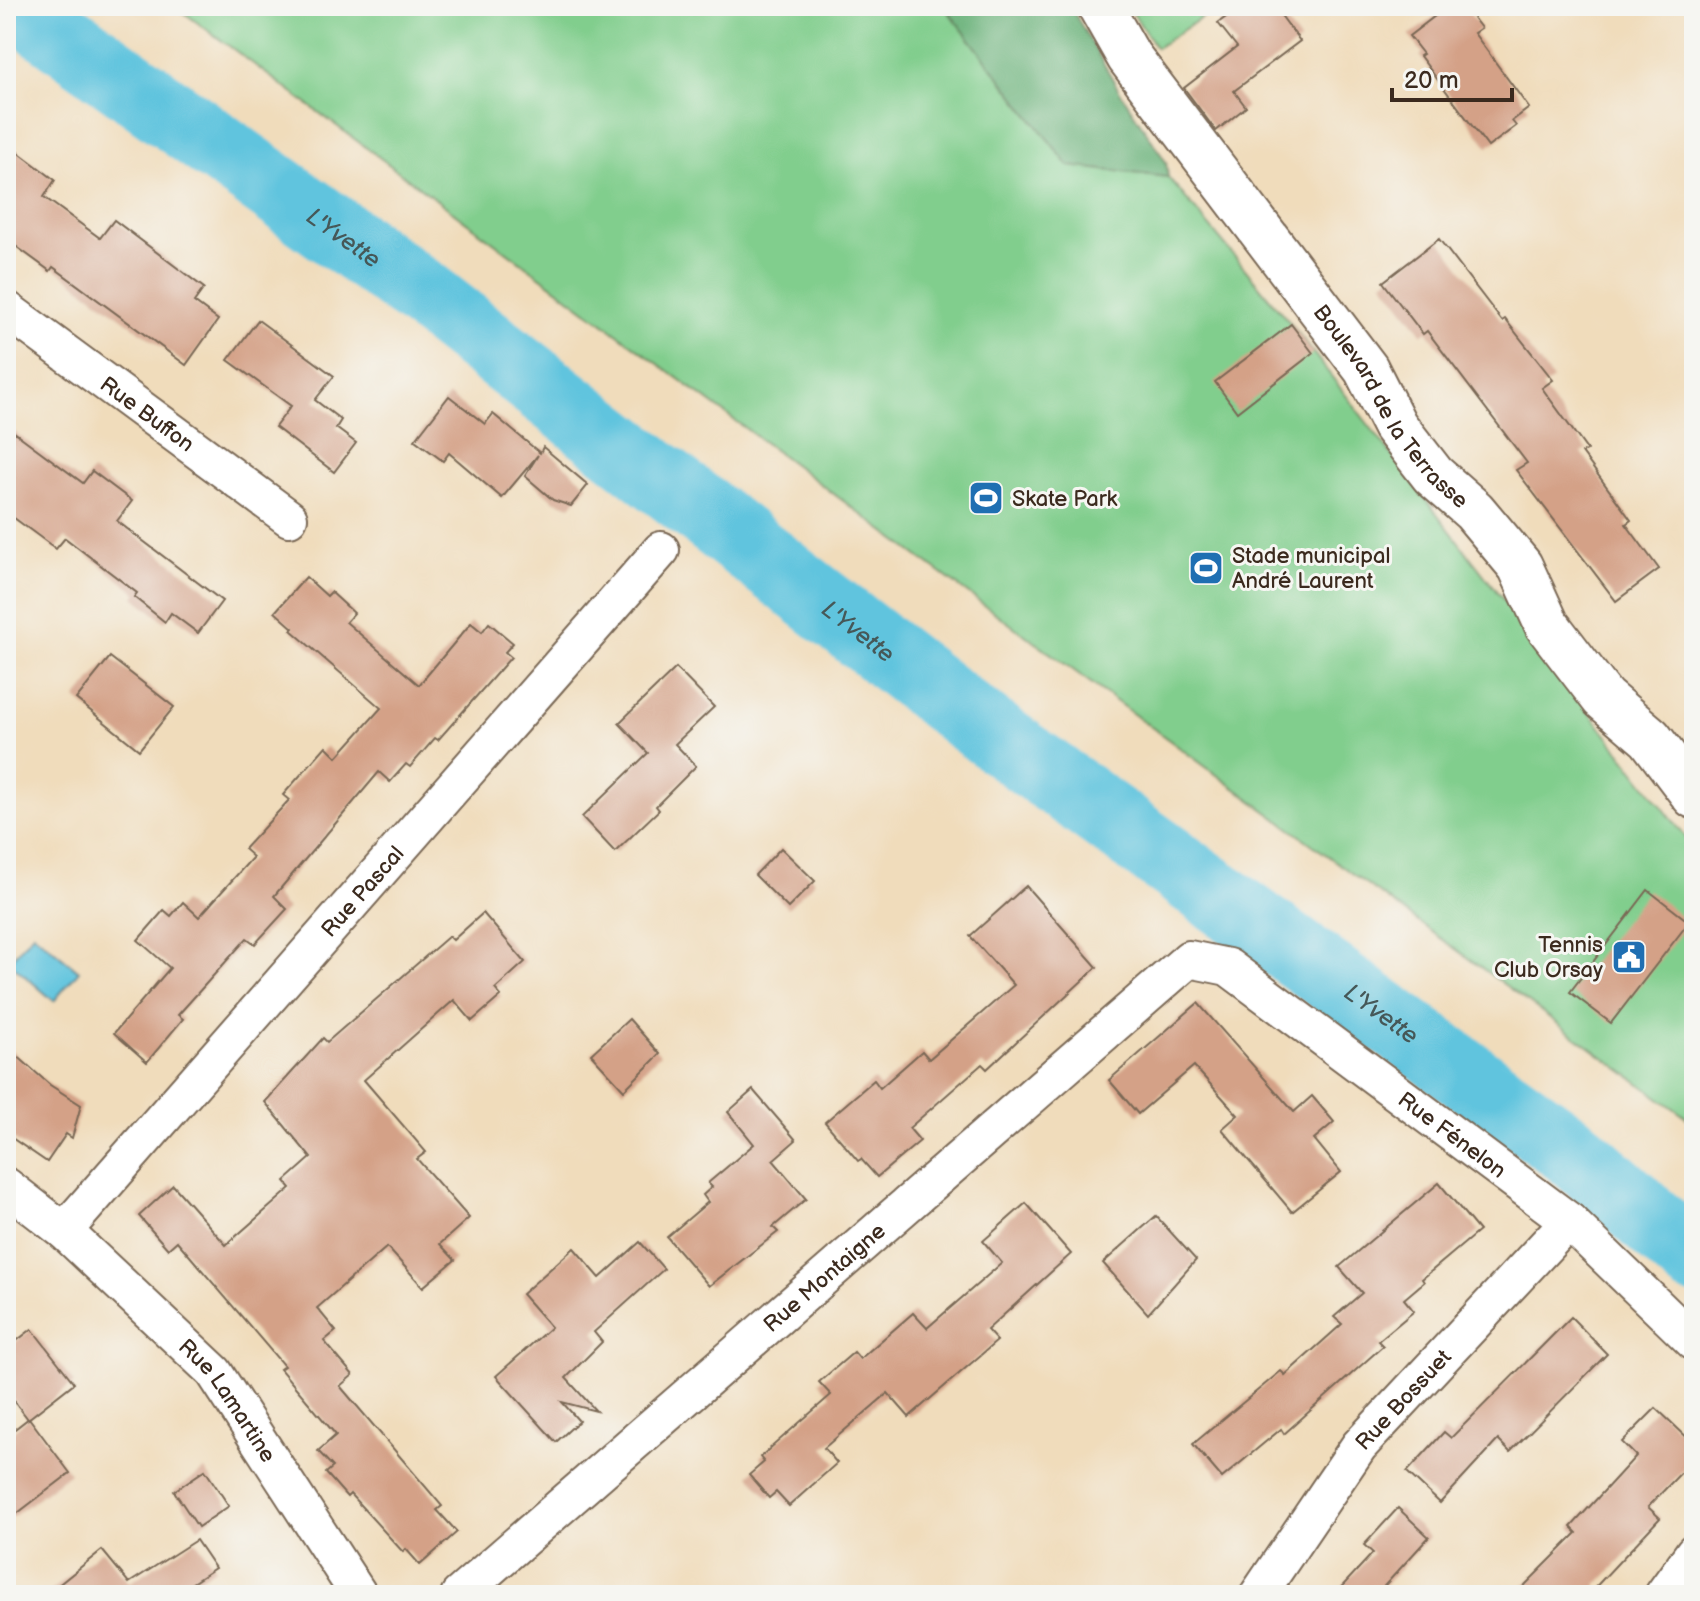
<svg xmlns="http://www.w3.org/2000/svg" width="1700" height="1601" viewBox="0 0 1700 1601" font-family="'Balsamiq Sans',sans-serif">
<rect width="100%" height="100%" fill="#f6f6f2"/>
<filter id="ink" filterUnits="userSpaceOnUse"><feTurbulence type="fractalNoise" baseFrequency=".0125" numOctaves="2"/><feDisplacementMap in="SourceGraphic" scale="16" xChannelSelector="R" yChannelSelector="G"/><feConvolveMatrix kernelMatrix="1 2 1 2 8 2 1 2 1" color-interpolation-filters="sRGB"/></filter>
<filter id="wash" filterUnits="userSpaceOnUse"><feTurbulence type="fractalNoise" baseFrequency=".006" numOctaves="4" result="noise"/><feDisplacementMap in="SourceGraphic" scale="32" xChannelSelector="R" yChannelSelector="G"/><feGaussianBlur stdDeviation="1.8" result="paint"/><feColorMatrix in="noise" values="0 0 0 0 0 0 0 0 0 0 0 0 0 0 0 0 0 1.4 0 .05"/><feComposite in="paint" operator="in"/></filter>
<g filter="url(#wash)">
<rect width="100%" height="100%" fill="#f0dcbb"/>
<g fill="#81ce8d" stroke="#5e7c56" stroke-width="2">
<path d="M175,6h769l125,160 99,11 123,147 403,524v275l-721,-526z"/>
<path d="M1128,6h91l-63,42z"/>
</g>
<path fill="#68b178" stroke="#526e4b" stroke-width="2" d="M944,6h126l49,84 47,72 2,15 -99,-11z"/>
<path fill="#60c4de" stroke="#4e777e" stroke-width="2" d="M33,933l46,38 -25,30 -45,-39z"/>
<g fill="none" stroke-linecap="round" stroke-linejoin="round">
<path stroke="#60c4de" stroke-width="72" id="s1" d="M20,6l402,288 552,427 598,430 122,108"/>
</g>
<g id="blocks">
<g fill="#d4a187">
<path d="M1241,6h33l26,35 -66,50 12,16 -30,24 -32,-43 53,-41 -19,-24z"/>
<path d="M1448,6h16l17,22 -7,5 55,75 -17,13 4,5 -28,21 -68,-91 3,-2 -14,-18z"/>
<path d="M6,143l49,37 -11,17 56,41 14,-18 90,68 -10,14 24,18 -32,45 -133,-98 -3,4 -44,-32z"/>
<path d="M1439,239l63,82 3,-2 48,61 -11,8 45,62 -5,3 49,67 -5,4 33,45 -43,32 -100,-131 11,-7 -100,-132 -4,3 -40,-52z"/>
<path d="M258,320l76,56 -19,24 26,20 -5,8 20,15 -22,29 -59,-45 16,-21 -63,-46z"/>
<path d="M1291,324l22,29 -76,59 -22,-30z"/>
<path d="M449,396l36,28 8,-10 47,39 3,-6 45,38 -17,21 -18,-6 -28,-24 13,-21 -36,43 -53,-45 -6,8 -28,-21z"/>
<path d="M6,426l77,57 9,-12 40,30 -15,20 105,80 -24,32 -27,-20 -6,9 -31,-25 3,-4 -72,-55 -9,11 -50,-37z"/>
<path d="M306,577l21,19 4,-4 23,21 -8,9 73,63 52,-62 11,9 7,-9 24,20 -8,9 6,5 -73,83 -3,-2 -25,29 -4,-3 -16,18 -11,-10 -105,124 13,13 -32,35 -8,-6 -69,77 5,4 -36,43 -33,-29 56,-65 -32,-28 26,-30 7,6 12,-14 16,15 54,-60 -9,-8 45,-49 -6,-5 43,-49 11,11 44,-49 -90,-78 2,-2 -18,-16z"/>
<path d="M110,657l64,50 -35,43 -63,-51z"/>
<path d="M676,668l38,39 -39,37 21,22 -40,40 3,4 -44,42 -33,-35 66,-64 -29,-30z"/>
<path d="M781,848l34,33 -27,27 -33,-33z"/>
<path d="M1026,886l71,81 -110,102 -5,-5 -73,64 11,13 -43,36 -16,-18 -3,2 -33,-39 49,-42 6,8 42,-37 7,8 85,-74 -44,-49z"/>
<path d="M1648,890l41,32 -78,101 -41,-31z"/>
<path d="M483,913l42,49 -30,27 6,7 -29,25 -18,-21 -90,80 62,72 -9,7 52,59 -29,26 15,16 -32,27 -36,-40 -70,61 19,23 -12,10 29,34 -13,11 102,120 -5,4 20,22 -37,33 -14,-16 -3,3 -53,-58 -3,3 -21,-24 7,-6 -15,-16 18,-16 -56,-66 4,-3 -107,-125 -9,8 -29,-33 34,-31 53,60 65,-57 -6,-7 26,-23 -46,-56 58,-64 4,4 122,-106 4,4z"/>
<path d="M1198,1003l96,109 18,-16 22,26 -20,17 27,33 -49,40 -70,-83 16,-14 -44,-49 -56,48 -29,-34z"/>
<path d="M629,1019l31,35 -36,36 -33,-36z"/>
<path d="M6,1046l44,39 31,20 -9,33 -6,-4 -19,28 -41,-28z"/>
<path d="M753,1090l43,50 -23,20 33,39 -33,28 5,5 -69,54 -42,-49 41,-35 -5,-7 9,-8 -4,-4 46,-39 -26,-32z"/>
<path d="M1439,1183l40,48 -57,48 2,3 -20,17 10,12 -36,30 5,5 -99,88 -3,-5 -59,49 -29,-34 88,-73 4,4 57,-51 -8,-7 28,-24 -23,-26z"/>
<path d="M1026,1203l45,51 -84,76 10,11 -88,76 -21,-24 -64,55 13,15 -48,43 -13,-14 -7,6 -20,-23 15,-13 -4,-5 71,-62 -12,-13 35,-30 6,7 53,-46 14,15 75,-65 -19,-22z"/>
<path d="M1156,1216l40,44 -48,54 -45,-51z"/>
<path d="M640,1242l24,27 -70,63 8,10 -36,36 30,33 -34,-9 17,19 -23,21 -60,-66 55,-49 -29,-33 52,-46 26,30z"/>
<path d="M1571,1317l36,37 -97,98 -12,-12 -58,63 -33,-31 37,-40 7,6z"/>
<path d="M32,1329l42,54 -46,36 -22,-29v-41z"/>
<path d="M1656,1408l38,36v15l-46,48 12,11 -72,77h-73l62,-62 -6,-6 65,-71 -14,-14z"/>
<path d="M29,1418l41,55 -64,49v-86z"/>
<path d="M205,1470l24,36 -31,21 -24,-36z"/>
<path d="M1398,1508l31,29 -53,58h-42l39,-42 -9,-8z"/>
<path d="M196,1540l19,28 -41,27h-128l56,-45 27,33z"/>
</g>
</g>
</g>
<g filter="url(#ink)">
<use href="#blocks" fill-opacity="0" stroke="#7a6855" stroke-width="2"/>
<g fill="none" stroke-linecap="round" stroke-linejoin="round">
<g stroke="#7a6855" stroke-width="40">
<g id="street">
<path id="s2" d="M6,309l283,209"/>
<path id="s3" d="M6,1186l58,45 150,141 145,223"/>
<path id="s4" d="M64,1231l597,-681"/>
<path id="s5" d="M459,1595l730,-636 39,8 341,254 125,121"/>
<path id="s6" d="M1258,1595l101,-149 210,-225"/>
<path d="M1663,1595l31,-43"/>
</g>
</g>
<g stroke="#7a6855" stroke-width="48">
<g id="secondary">
<path id="s7" d="M1100,6l29,51 237,312 29,57 38,49 41,36 46,55 27,59 56,73 47,40 44,58"/>
</g>
</g>
<use href="#street" stroke="#fff" stroke-width="36"/>
<use href="#secondary" stroke="#fff" stroke-width="44"/>
</g>
</g>
<defs>
<g id="stadium-square" transform="scale(1.8)"><rect x="-9" y="-9" width="18" height="18" rx="4" fill="#1f6fb2" stroke="#f6f6f2"/><path d="M0-5a6.5 5 0 1 0 0 10a6.5 5 0 1 0 0-10ZM-3.5-1.8h7v3.6h-7Z" fill="#fff"/></g>
<g id="civic-square" transform="scale(1.8)"><rect x="-9" y="-9" width="18" height="18" rx="4" fill="#1f6fb2" stroke="#f6f6f2"/><path d="M-.6-6.5H3V-4.5H.6V-3L4-1V1h2V6H-6V1h2V-1L-.6-3ZM-1.2 2.5V6h2.4V2.5Z" fill="#fff"/></g>
</defs>
<g fill-rule="evenodd">
<use href="#stadium-square" x="986" y="498"/>
<use href="#stadium-square" x="1206" y="568"/>
<use href="#civic-square" x="1629" y="957"/>
</g>
<g text-anchor="middle" stroke-width="6" stroke-linejoin="round" paint-order="stroke">
<g font-size="22" fill="#3b2a1e" stroke="#f6f6f2">
<text dy="8" stroke="none"><textPath href="#s7" startOffset="496">Boulevard de la Terrasse</textPath></text>
<text dy="8" stroke="none"><textPath href="#s2" startOffset="176">Rue Buffon</textPath></text>
<text dy="8" stroke="none"><textPath href="#s4" startOffset="452">Rue Pascal</textPath></text>
<text dy="8" stroke="none"><textPath href="#s5" startOffset="1288">Rue Fénelon</textPath></text>
<text dy="8" stroke="none"><textPath href="#s5" startOffset="484">Rue Montaigne</textPath></text>
<text dy="8" stroke="none"><textPath href="#s6" startOffset="244">Rue Bossuet</textPath></text>
<text dy="8" stroke="none"><textPath href="#s3" startOffset="310">Rue Lamartine</textPath></text>
</g>
<g font-size="22" fill="#3b2a1e" stroke="#f6f6f2" text-anchor="start">
<text x="1012" y="506">Skate Park</text>
<text x="1232" y="563">Stade municipal<tspan x="1232" dy="25">André Laurent</tspan></text>
<text x="1603" y="952" text-anchor="end">Tennis<tspan x="1603" dy="25">Club Orsay</tspan></text>
</g>
<g font-size="24" font-style="italic" fill="#465858" stroke="#f6f6f2">
<text dy="8" stroke="none"><textPath href="#s1" startOffset="398">L'Yvette</textPath></text>
<text dy="8" stroke="none"><textPath href="#s1" startOffset="1046">L'Yvette</textPath></text>
<text dy="8" stroke="none"><textPath href="#s1" startOffset="1694">L'Yvette</textPath></text>
</g>
</g>
<rect width="1700" height="1601" fill="none" stroke="#f6f6f2" stroke-width="32"/>
<path d="M1392 88v12h120v-12" fill="none" stroke="#3b2a1e" stroke-width="4"/>
<text x="1404" y="88" font-size="24" fill="#3b2a1e" stroke="#f6f6f2" stroke-width="6" paint-order="stroke">20 m</text>
</svg>
